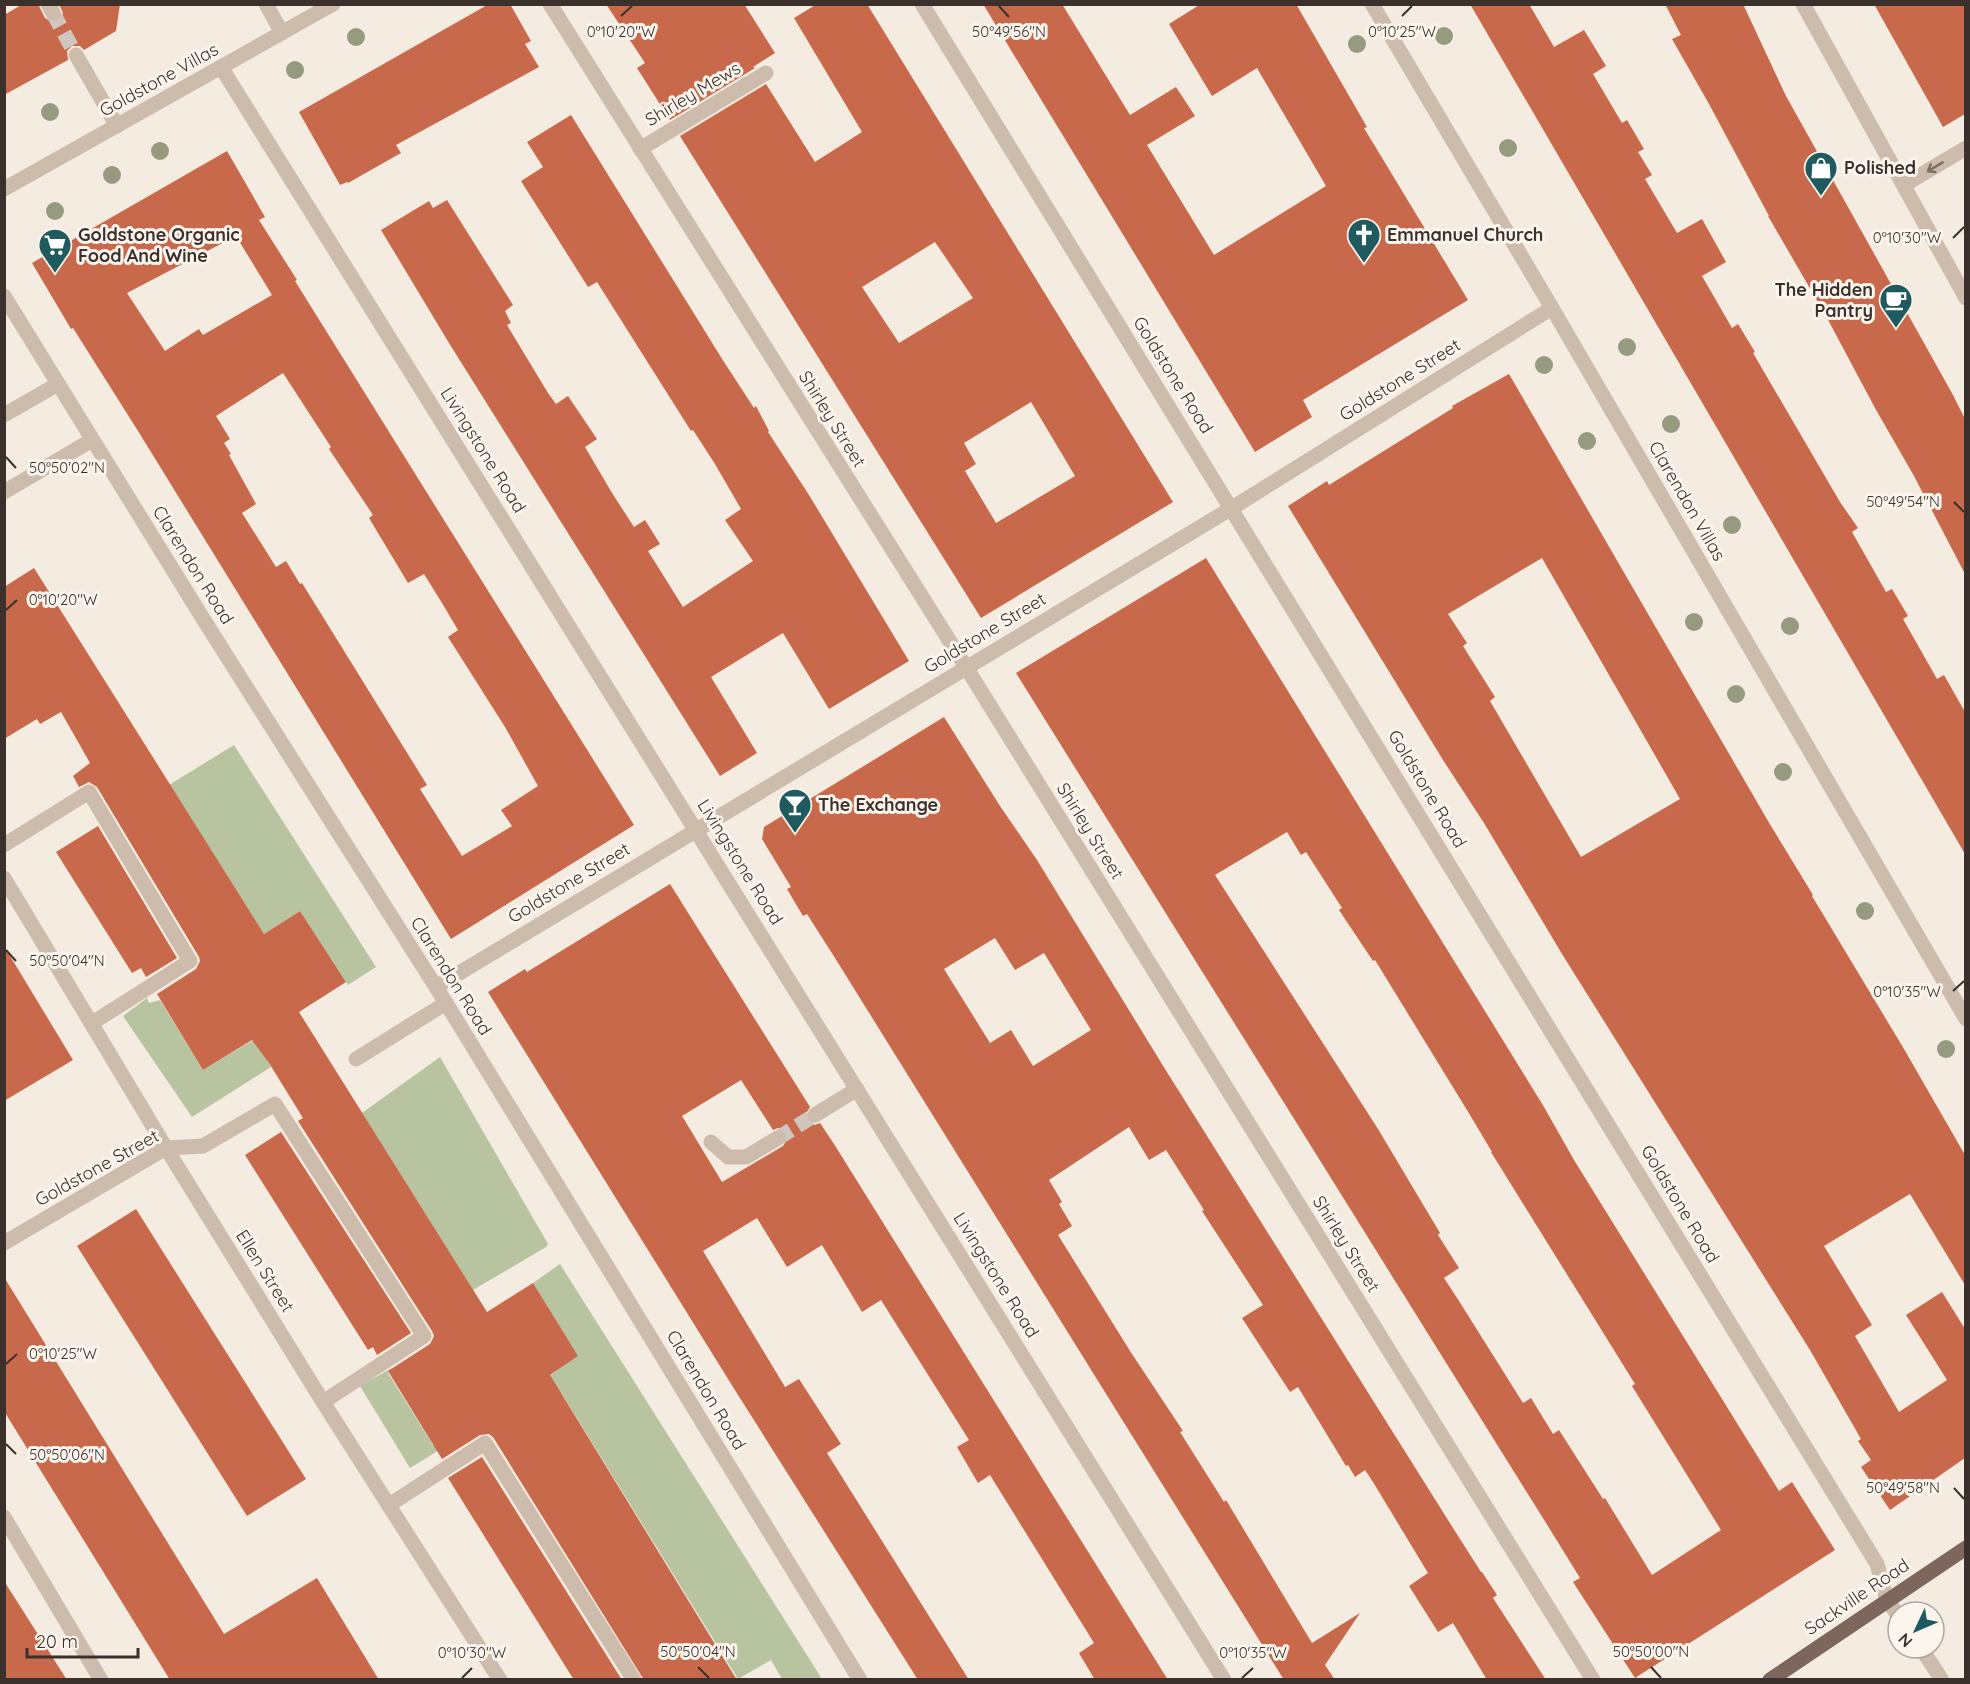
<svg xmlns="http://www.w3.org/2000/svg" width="1970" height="1684" viewBox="0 0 1970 1684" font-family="Quicksand,sans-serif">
<rect width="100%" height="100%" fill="#f4ebe1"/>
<g fill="#b8c4a0">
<path d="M234,745l142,222 -28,18 -48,-74 -36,23 -95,-149z"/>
<path d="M147,998l2,5 11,-3 43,70 52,-31 16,28 -79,50 -69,-101z"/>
<path d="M440,1057l108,187 -2,3 -73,43 -111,-177z"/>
<path d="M560,1264l262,415h-40l-11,-19 -33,19 -176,-285 -21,-12 36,-26 -44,-73z"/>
<path d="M392,1368l-4,5 45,72 8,4 -31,19 -50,-82z"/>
</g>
<g fill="#c8694b" fill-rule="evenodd">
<path d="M23,4h15l7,14 8,5 9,-6 1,-4 -4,-9h61l-4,27 -32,19 -4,-4h-8l-5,5 1,9 -64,35v-80z"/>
<path d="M489,4h21l21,37 -6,3 14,23 -143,78 5,8 -53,30 -1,-1 -7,3 -41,-73z"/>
<path d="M606,4h138l31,49 -22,14 2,1 -85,52 -33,-52 8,-5z"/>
<path d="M817,4h50l306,498 -192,116 -301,-482 86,-52 49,78 47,-30 -68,-114zM935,242l38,56 -74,45 -37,-56zM1031,402l44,74 -79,47 -31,-52 11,-7 -12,-21z"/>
<path d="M983,4h79l68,111 46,-28 19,29 -48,29 67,110 112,-69 -69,-118 -45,28 -43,-72 32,-20h95l71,123 -3,1 104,172 -165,100 9,17 -57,35z"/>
<path d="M1470,4h59l25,43 30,-17 22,36 -13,8 29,49 5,-3 17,29 -6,3 14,23 -7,4 32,54 25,-14 24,43 -24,14 30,52 6,-4 17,28 -2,1 87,149 18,26 -6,4 34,60 6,-3 16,27 -5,3 34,60 7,-4 21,37v142z"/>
<path d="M1665,4h78l43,92 167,299 12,24v155l-51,-98 -39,-68 -49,-92 -58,-100h1l-60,-112 -37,-65 9,-4z"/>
<path d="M1874,4h91v110l-22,13z"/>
<path d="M571,115l153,247 30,46 2,-2 13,25 -1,1 41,63 100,166 -80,48 -46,-76 -72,44 46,76 -37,23 -271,-433 -68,-113 48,-29 4,7 14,-8 66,105 -8,6 6,12 -4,2 41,68 8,11 12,-8 29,43 -12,8 27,46 22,34 11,-7 15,24 -12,7 35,56 70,-46 -28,-41 16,-11 -26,-45 -22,-34 -2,1 -94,-149 -9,5 -67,-106 22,-14 -16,-25z"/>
<path d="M227,151l38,66 -6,3 38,60 -2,1 339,544 -183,114 -313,-508 -65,-103 -2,1 -39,-66zM236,236l36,59 -69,40 -4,-6 -34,22 -38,-58zM283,373l48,74 -2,2 44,66 -4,3 39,65 16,-9 18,29 16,27 -10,7 57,90 33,59 -37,24 11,16 -50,30 -42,-67 7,-4 -125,-202 -2,1 -14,-23 -10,6 -34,-54 14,-9 -27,-49 2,-1 -7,-11 6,-4 -14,-23z"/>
<path d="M1509,374l259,447 45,74 -1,1 92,153 61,106v130l-55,-91 -86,52 48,79 -17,11 44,76 48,-32 -41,-65 36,-23 23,37v129l-75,52 -29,-43 10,-7 -13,-19 3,-2 -51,-89 -248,-396 -78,-131 -41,-63 -155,-254 39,-25 2,4 124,-77 -1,-2zM1542,558l138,241 -99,58 -91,-156 5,-4 -32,-51 4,-3 -19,-29z"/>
<path d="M1206,558l338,549 30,53 205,331 13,-9 43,68 -200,128 -62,-96 7,-4 -29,-47 -535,-858zM1287,832l14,23 5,-3 36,56 -3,2 34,51 2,-1 95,155 22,37h-1l144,232 -3,2 89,144 -69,45 -47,-77 -2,1 -44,-69 -6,4 -22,-36 -8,5 -64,-102 -15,-23 15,-10 -21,-33 2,-2 -62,-104 -163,-254z"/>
<path d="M34,568l230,366 36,-23 46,71 -47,30 188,300 46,-29 45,73 -28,19 187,305h-93l-151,-243 -4,-3 -9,1 -38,24 -54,-88 42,-27 4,-8 -2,-5 -134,-210 5,-3 -34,-55 -17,-23 -49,30 -46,-76 39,-25 4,-8 -1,-4 -102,-170 -8,-5 -10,5 -6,-11 17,-13 -29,-51 -21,12 -3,-5 -33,20v-152z"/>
<path d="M944,717l56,89 37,54 128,209 288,459 28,44h1l15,23 -4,3 53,82h-59l-34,-57 -15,9 -29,-46 19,-13 -55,-91 -8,-12 -10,7 -7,-12 -2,1 -48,-79 -8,5 -48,-74 21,-13 -61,-94 2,-1 -38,-60 -17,10 -20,-33 -80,53 13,22 -3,2 13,22 -14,9 72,116 53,80 -3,1 44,70 2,-2 86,143 48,-30 -35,52 10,15h-51l-449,-722 -28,-44 -4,2 -16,-27 4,-2 -29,-48 2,-12zM995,938l20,32 29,-17 47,77 -58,36 -22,-36 -21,13 -46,-74z"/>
<path d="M98,826l79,132 -31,19 -5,-9 -9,5 -76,-121z"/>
<path d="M670,884l140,223 -5,8 2,6 8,4 5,-2 14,21 334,536h-73l-16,-27 15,-10 -104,-168 -12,8 -21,-36 12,-7 -88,-140 -19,12 -40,-67 -35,22 -30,-49 -54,33 82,136 14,-8 42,65 -14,9 142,227h-51l-185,-293 -245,-395 37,-23 2,3zM741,1080l32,50 5,-2 5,2 5,8 -5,8 -61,36 -40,-66z"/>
<path d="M4,946l69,114 -69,41z"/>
<path d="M281,1132l130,201 -34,22 -4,-8 -5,3 -123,-195z"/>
<path d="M136,1209l170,270 -59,37 -170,-270z"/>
<path d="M4,1277l220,357 93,-56 62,102h-209l-166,-269z"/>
<path d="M482,1457l140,223h-48l-126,-202z"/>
<path d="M4,1581l63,99h-63z"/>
</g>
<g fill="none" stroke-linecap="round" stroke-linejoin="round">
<g stroke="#cfc6bd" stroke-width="15" stroke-dasharray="15 8" stroke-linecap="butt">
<path d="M53,13l23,42"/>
<path d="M778,1138l37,-23"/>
</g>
<g stroke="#cdbbac" stroke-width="15">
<path d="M48,4l5,9"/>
<path d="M266,4l16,29"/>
<path d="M550,4l416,663 627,1013"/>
<path d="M922,4l955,1560 10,36 11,15"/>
<path d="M1372,4l180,304 414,711"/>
<path d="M1803,4l163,294"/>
<path d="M76,55l41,71"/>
<path d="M221,67l1003,1613"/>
<path d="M640,149l126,-76"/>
<path d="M1904,185l62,-37"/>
<path d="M4,189l329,-185"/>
<path d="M4,296l198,321 244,386 414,677"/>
<path d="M4,415l54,-31"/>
<path d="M4,492l88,-52"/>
<path d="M4,845l85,-53 101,169 -98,62"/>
<path d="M4,878l162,270 157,254 177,278"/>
<path d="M436,987l796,-479 320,-200"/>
<path d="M356,1059l90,-56"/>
<path d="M815,1115l42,-26"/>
<path d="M711,1142l17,15h18l32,-19"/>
<path d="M4,1243l162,-95 37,-2 72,-42 149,232 -101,66"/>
<path d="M389,1505l96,-62 149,237"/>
<path d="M4,1517l97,163"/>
<path d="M1921,1648l21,32"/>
</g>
<path stroke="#7d675c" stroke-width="15" d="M1770,1680l196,-132"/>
</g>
<g fill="#969b7f">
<circle cx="1444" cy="36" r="9"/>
<circle cx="356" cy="37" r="9"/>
<circle cx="1357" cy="44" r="9"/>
<circle cx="295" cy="70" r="9"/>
<circle cx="50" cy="112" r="9"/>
<circle cx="1508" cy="148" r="9"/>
<circle cx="160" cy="151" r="9"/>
<circle cx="112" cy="175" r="9"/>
<circle cx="55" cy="211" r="9"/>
<circle cx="1627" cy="347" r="9"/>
<circle cx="1544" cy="365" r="9"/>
<circle cx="1671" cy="424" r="9"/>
<circle cx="1587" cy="441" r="9"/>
<circle cx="1732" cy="525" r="9"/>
<circle cx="1694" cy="622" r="9"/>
<circle cx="1790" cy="626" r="9"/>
<circle cx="1736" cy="694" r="9"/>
<circle cx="1783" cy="772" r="9"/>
<circle cx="1865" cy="911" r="9"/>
<circle cx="1946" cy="1049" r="9"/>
</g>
<defs><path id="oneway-shaft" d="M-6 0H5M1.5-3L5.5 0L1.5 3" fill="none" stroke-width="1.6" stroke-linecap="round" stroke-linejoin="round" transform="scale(1.5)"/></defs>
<use stroke="#7d6f65" href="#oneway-shaft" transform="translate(1935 167) rotate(149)"/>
<path fill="none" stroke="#3b302b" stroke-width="2" d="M999,6l10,11M621,16l11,-10M1402,16l10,-10M1953,238l11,-11M6,457l10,11M1954,502l10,10M6,610l11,-10M6,950l10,11M1953,991l11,-10M6,1364l11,-10M6,1444l10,10M1954,1488l10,11M698,1667l11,11M1651,1667l10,11M462,1678l10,-10M1242,1678l11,-10"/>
<defs>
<g id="shop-pin" transform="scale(1.725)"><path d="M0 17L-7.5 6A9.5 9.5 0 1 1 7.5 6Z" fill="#1f5a5e" stroke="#fbf5ee"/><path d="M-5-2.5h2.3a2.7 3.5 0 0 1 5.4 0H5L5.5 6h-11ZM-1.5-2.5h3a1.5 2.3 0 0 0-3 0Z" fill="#fff"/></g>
<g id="church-pin" transform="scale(1.725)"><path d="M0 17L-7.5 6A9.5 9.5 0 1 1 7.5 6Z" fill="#1f5a5e" stroke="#fbf5ee"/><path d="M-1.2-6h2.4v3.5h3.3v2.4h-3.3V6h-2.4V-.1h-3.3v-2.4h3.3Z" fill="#fff"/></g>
<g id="supermarket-pin" transform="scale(1.725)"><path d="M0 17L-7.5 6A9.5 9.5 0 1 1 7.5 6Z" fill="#1f5a5e" stroke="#fbf5ee"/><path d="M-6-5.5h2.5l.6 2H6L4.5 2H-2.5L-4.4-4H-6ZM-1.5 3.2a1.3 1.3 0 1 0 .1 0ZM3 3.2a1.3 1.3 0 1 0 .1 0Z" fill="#fff"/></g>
<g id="cafe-pin" transform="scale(1.725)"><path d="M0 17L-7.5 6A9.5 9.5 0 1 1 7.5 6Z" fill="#1f5a5e" stroke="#fbf5ee"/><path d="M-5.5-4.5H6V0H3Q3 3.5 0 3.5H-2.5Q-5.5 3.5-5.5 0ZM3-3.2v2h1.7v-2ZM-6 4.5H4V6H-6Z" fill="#fff"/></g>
<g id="bar-pin" transform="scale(1.725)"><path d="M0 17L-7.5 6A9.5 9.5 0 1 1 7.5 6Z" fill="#1f5a5e" stroke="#fbf5ee"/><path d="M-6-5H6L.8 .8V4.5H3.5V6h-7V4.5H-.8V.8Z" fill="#fff"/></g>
</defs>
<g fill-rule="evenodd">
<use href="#shop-pin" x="1821" y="168"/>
<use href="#church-pin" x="1364" y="235"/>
<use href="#supermarket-pin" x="55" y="245"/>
<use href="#cafe-pin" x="1896" y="300"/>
<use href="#bar-pin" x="795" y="805"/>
</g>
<g text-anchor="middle" stroke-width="6" stroke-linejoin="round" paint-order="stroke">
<g font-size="18" fill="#3b302b" stroke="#fbf5ee">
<text transform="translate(159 80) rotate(-29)" y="6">Goldstone Villas</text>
<text transform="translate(693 94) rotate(-31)" y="6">Shirley Mews</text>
<text transform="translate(1173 375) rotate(58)" y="6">Goldstone Road</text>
<text transform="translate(1400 380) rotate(-32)" y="6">Goldstone Street</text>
<text transform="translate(832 419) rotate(58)" y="6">Shirley Street</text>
<text transform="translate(483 450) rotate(58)" y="6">Livingstone Road</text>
<text transform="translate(1687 501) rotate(60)" y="6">Clarendon Villas</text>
<text transform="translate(193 565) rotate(58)" y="6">Clarendon Road</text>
<text transform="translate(985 633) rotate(-31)" y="6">Goldstone Street</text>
<text transform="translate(1427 789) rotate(59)" y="6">Goldstone Road</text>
<text transform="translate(1090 831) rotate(58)" y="6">Shirley Street</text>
<text transform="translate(740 862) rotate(58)" y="6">Livingstone Road</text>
<text transform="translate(569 883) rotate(-31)" y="6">Goldstone Street</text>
<text transform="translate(451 976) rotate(58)" y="6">Clarendon Road</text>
<text transform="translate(97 1168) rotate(-29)" y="6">Goldstone Street</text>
<text transform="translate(1680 1204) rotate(59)" y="6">Goldstone Road</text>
<text transform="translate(1346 1244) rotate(58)" y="6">Shirley Street</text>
<text transform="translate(265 1271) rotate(58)" y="6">Ellen Street</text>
<text transform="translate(996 1275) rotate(58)" y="6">Livingstone Road</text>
<text transform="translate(706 1390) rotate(59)" y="6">Clarendon Road</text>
<text transform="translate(1857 1597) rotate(-34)" y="6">Sackville Road</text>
</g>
<g font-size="18" font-weight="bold" fill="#3b302b" stroke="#fbf5ee" text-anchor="start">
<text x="1844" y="174">Polished</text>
<text x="78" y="241">Goldstone Organic<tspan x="78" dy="21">Food And Wine</tspan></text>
<text x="1387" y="241">Emmanuel Church</text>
<text x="1873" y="296" text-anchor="end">The Hidden<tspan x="1873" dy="21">Pantry</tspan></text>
<text x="818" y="811">The Exchange</text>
</g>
</g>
<g font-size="15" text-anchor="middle" fill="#3b302b" stroke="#fbf5ee" stroke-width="6" stroke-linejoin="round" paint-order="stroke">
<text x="621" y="37">0°10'20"W</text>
<text x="1402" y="37">0°10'25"W</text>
<text x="1009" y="37">50°49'56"N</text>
<text x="1907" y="243">0°10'30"W</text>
<text x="67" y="473">50°50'02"N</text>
<text x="1903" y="507">50°49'54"N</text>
<text x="63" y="605">0°10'20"W</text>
<text x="67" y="966">50°50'04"N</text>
<text x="1907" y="997">0°10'35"W</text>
<text x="63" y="1359">0°10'25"W</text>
<text x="67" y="1460">50°50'06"N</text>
<text x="1903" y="1493">50°49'58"N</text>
<text x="698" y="1657">50°50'04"N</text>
<text x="1651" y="1657">50°50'00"N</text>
<text x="472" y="1658">0°10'30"W</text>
<text x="1253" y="1658">0°10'35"W</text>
</g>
<rect width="1970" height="1684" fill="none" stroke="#3b302b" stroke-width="12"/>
<g transform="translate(1916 1630) rotate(226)"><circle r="28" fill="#fbf5ee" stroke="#aea6a0" stroke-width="1.5"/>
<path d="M0-4.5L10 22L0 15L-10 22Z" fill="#1f5a5e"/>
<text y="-9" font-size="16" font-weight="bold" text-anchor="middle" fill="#3b302b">N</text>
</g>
<path d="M27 1648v9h111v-9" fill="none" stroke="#3b302b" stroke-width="3"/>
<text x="36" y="1648" font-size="18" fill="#3b302b" stroke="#fbf5ee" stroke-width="4.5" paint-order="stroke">20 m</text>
</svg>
